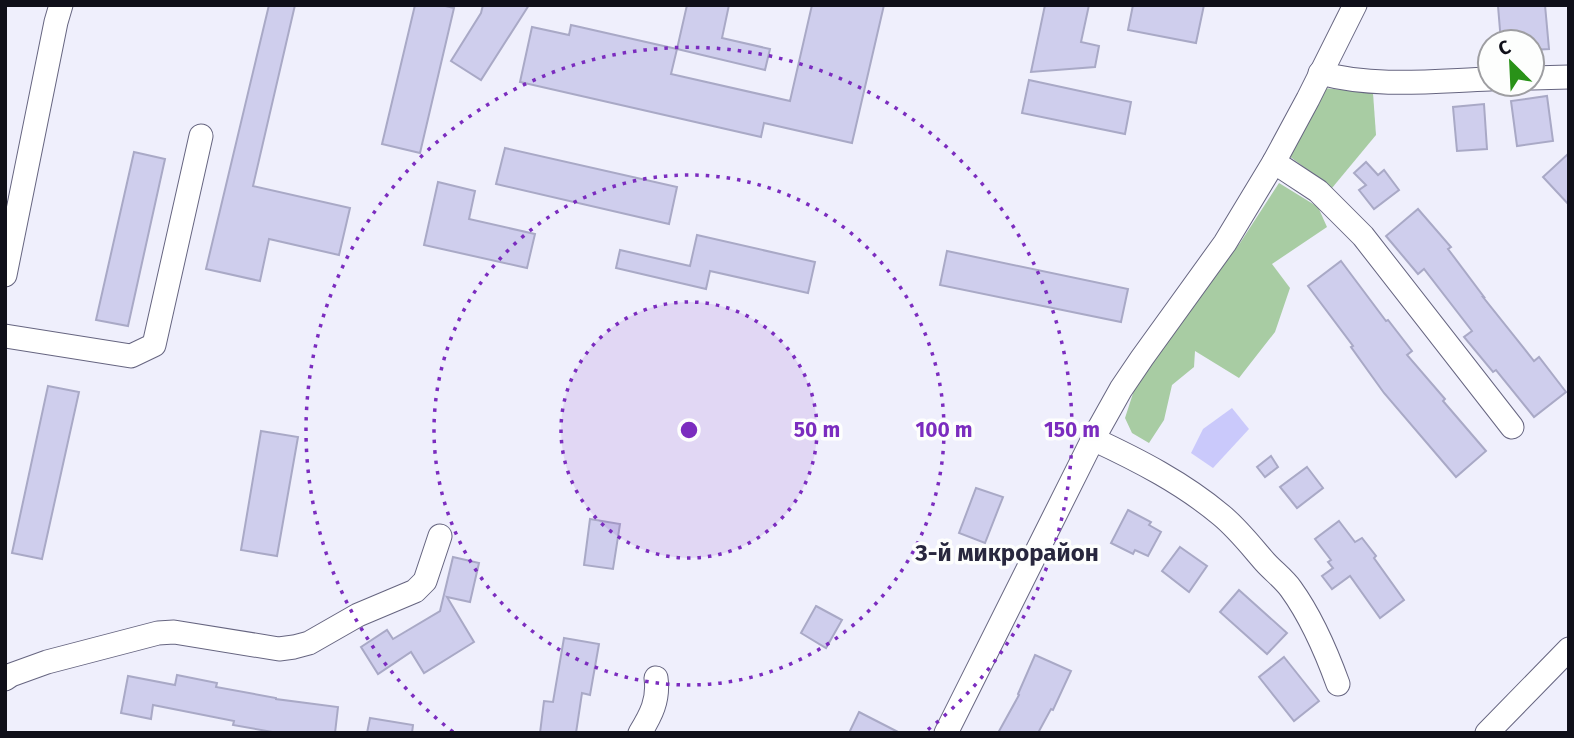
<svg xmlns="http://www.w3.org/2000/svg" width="1574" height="738" viewBox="0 0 1574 738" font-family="'Fira Sans',sans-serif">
<rect width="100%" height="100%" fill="#efeffc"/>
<g fill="#a8cca3">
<path d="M1324,88l49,5 3,42 -44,53 -43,-32z"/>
<path d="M1279,183l39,24 9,20 -55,37 18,24 -15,44 -36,46 -44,-27 -1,16 -22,18 -8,35 -15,23 -17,-10 -7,-15 13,-40 40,-56 62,-79z"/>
</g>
<path fill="#cac9fb" d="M1232,408l17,21 -36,39 -22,-15 12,-24z"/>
<g fill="#cfceed" stroke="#a9a9c6" stroke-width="2">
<path d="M269,5h26l-42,181 97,22 -11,47 -70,-16 -9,42 -54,-12z"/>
<path d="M415,5h26l13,3 -34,145 -38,-9z"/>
<path d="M483,5h46l-48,75 -30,-19 30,-48z"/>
<path d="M687,5h42l-7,33 48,11 -5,21 -88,-21z"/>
<path d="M812,5h72l-32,138 -88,-20 -3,14 -241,-55 12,-55 37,8 2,-10 106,24 -6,25 119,27z"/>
<path d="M1045,5h44l-8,37 18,4 -4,21 -64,5z"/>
<path d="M1133,5h71l-8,38 -68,-13z"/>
<path d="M1511,5h34l4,44 -17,1v-8h-31l-3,-36z"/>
<path d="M1029,80l102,22 -6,32 -103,-21z"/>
<path d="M1547,96l6,45 -36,5 -6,-45z"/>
<path d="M1484,104l3,45 -30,2 -4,-44z"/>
<path d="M505,148l172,39 -8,37 -173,-40z"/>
<path d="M134,152l31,7 -37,167 -32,-6z"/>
<path d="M1569,153v52l-26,-28z"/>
<path d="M1366,162l12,13 6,-5 15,20 -25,19 -15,-19 7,-5 -12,-12z"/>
<path d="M438,182l37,9 -6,28 66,15 -8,34 -103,-23z"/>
<path d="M1418,209l33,38 -3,2 36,48h-1l51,64 5,-4 27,35 -32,25 -38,-47 -3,2 -29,-35 8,-6 -48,-62 -6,5 -32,-38z"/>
<path d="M697,235l118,27 -7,31 -98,-22 -4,18 -90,-21 4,-18 70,16z"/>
<path d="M947,251l181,38 -7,33 -181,-37z"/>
<path d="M1341,261l45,60 2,-1 24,31 -5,4 38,44 -2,2 43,50 -30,26 -72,-84 -33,-46 2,-1 -45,-60z"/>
<path d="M48,386l31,6 -37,167 -30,-6z"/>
<path d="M261,431l37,6 -21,119 -36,-6z"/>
<path d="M1271,456l7,11 -13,10 -8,-10z"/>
<path d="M1307,467l16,21 -26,20 -17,-21z"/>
<path d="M976,488l27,9 -18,46 -26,-10z"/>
<path d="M1128,510l23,12 -2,3 12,7 -13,24 -13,-6 -2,4 -22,-11z"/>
<path d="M590,519l30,5 -7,45 -29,-4z"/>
<path d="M1339,521l16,21 7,-4 14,18 -2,2 30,42 -24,18 -30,-42 -18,13 -10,-13 11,-8 -5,-6 3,-2 -16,-21z"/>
<path d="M1180,547l27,19 -18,26 -27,-21z"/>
<path d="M453,557l26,6 -9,39 -23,-5 27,45 -50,31 -13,-21 -33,22 -17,-27 26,-17 6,9 47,-28z"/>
<path d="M1239,590l48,43 -20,21 -47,-42z"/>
<path d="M816,606l26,14 -16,28 -25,-15z"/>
<path d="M564,638l35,6 -9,51 -8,-2 -6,40h-36l4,-32 9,1z"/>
<path d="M1035,655l36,16 -18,39 -2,-1 -13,24h-40l21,-38 -1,-1z"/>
<path d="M1284,657l35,44 -25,20 -35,-44z"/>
<path d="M177,675l40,8 -1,4 60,11v1l62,8 -3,26h-57l-45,-8 1,-4 -81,-16 -2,14 -30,-6 7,-37 47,9z"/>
<path d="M859,712l41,21h-51z"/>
<path d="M370,718l43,7 -1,8h-45z"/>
</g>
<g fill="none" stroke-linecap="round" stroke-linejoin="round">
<g stroke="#666580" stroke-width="25">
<g id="minor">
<path d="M1320,73c55,15 113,8 170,6"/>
<path d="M1532,78l37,-1"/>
<path d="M1274,162l44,29 45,45 149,191"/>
<path d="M5,275l51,-253 5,-17"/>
<path d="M5,336l126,20 23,-11 47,-209"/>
<path d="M1093,439c45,21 90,44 128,76 17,14 30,31 44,47 8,9 19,17 26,27 21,29 35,62 47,95"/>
<path d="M5,679l6,-4 36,-13 111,-29 16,-1 105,17 15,-2 15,-4 49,-28 57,-24 10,-10 15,-45"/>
<path d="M640,733c11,-18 19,-33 16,-55"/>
<path d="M946,733l147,-294 28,-50 21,-31 83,-115 49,-81 34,-63 47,-94"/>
<path d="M1487,733l82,-84"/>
</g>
</g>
<use href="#minor" stroke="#fff" stroke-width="23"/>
</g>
<circle cx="689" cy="430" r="128" fill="#7b2cbf" fill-opacity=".12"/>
<g fill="none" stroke="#7b2cbf" stroke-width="3.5" stroke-dasharray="3.5 7">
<circle cx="689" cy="430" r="128"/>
<circle cx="689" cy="430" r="255"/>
<path d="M453 732A383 383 0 1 1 925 732"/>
</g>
<g text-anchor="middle" stroke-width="7" stroke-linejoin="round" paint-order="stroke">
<g font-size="24" font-weight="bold" fill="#28273e" stroke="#fdfefd">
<text x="1007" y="561">3-й микрорайон</text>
</g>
</g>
<circle cx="689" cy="430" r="10" fill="#7b2cbf" stroke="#fdfefd" stroke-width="3.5"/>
<g font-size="21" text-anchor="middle" font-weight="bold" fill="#7b2cbf" stroke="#fdfefd" stroke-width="7" stroke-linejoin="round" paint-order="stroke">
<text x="817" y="437">50 m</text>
<text x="944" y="437">100 m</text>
<text x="1072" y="437">150 m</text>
</g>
<rect width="1574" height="738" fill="none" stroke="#0f0f19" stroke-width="14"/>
<g transform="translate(1511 63) rotate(336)"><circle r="33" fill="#fdfefd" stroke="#9e9ea2" stroke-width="2"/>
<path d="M0-5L12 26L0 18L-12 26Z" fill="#299218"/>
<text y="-10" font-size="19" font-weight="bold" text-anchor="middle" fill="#0f0f19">С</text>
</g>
</svg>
